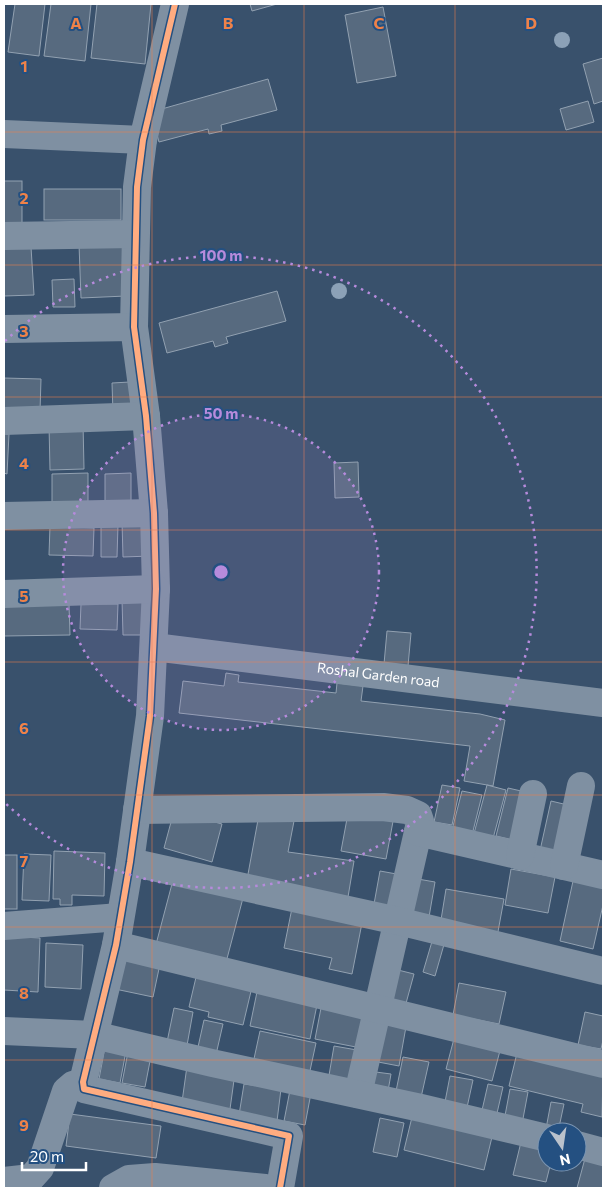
<svg xmlns="http://www.w3.org/2000/svg" width="607" height="1192" viewBox="0 0 607 1192" font-family="Commissioner,sans-serif">
<rect width="100%" height="100%" fill="#39516c"/>
<g fill="#576a7f" stroke="#92a1b1">
<path d="M15,4h30l-6,52 -31,-4z"/>
<path d="M51,4h40l-6,57 -41,-5z"/>
<path d="M97,4h54l-6,60 -54,-6z"/>
<path d="M250,4h27l-25,7z"/>
<path d="M383,7l13,69 -39,7 -12,-68z"/>
<path d="M603,58v43l-9,3 -11,-40z"/>
<path d="M268,79l9,31 -56,15 1,6 -13,3 -1,-5 -49,13 -8,-30z"/>
<path d="M588,101l6,21 -28,8 -6,-21z"/>
<rect x="4" y="181" width="18" height="47"/>
<rect x="44" y="189" width="77" height="31"/>
<path d="M124,242l2,54 -45,2 -2,-54z"/>
<path d="M31,247l3,48 -30,1v-47z"/>
<path d="M74,279l1,28h-22l-1,-27z"/>
<path d="M277,291l9,30 -60,16 2,6 -13,4 -2,-6 -46,12 -8,-30z"/>
<path d="M4,378l37,1 -1,32 -36,-1z"/>
<path d="M130,382l1,30 -18,1 -1,-30z"/>
<path d="M83,423l1,46 -34,1 -1,-45z"/>
<path d="M4,434h5l-2,40 -3,-1z"/>
<path d="M358,462l1,35 -24,1 -1,-35z"/>
<path d="M88,473v37h-36v-36z"/>
<path d="M131,473v37h-26v-36z"/>
<path d="M122,522h28l1,34 -28,1z"/>
<path d="M101,525h17l-1,32h-16z"/>
<path d="M50,526l44,2 -1,28 -44,-1z"/>
<path d="M122,600h29v35h-28z"/>
<path d="M69,604l1,31 -66,1v-31z"/>
<path d="M81,604h37l-1,26 -37,-1z"/>
<path d="M387,631l24,2 -3,33 -24,-2z"/>
<path d="M226,673l13,2 -1,7 98,11 1,-10 26,3 -2,15 119,13 25,6 -12,66 -29,-5 6,-35 -291,-33 4,-32 41,5z"/>
<path d="M442,785l18,3 -8,37 -18,-3z"/>
<path d="M487,785l19,5 -15,56 -19,-5z"/>
<path d="M508,788l22,5 -12,48 -22,-5z"/>
<path d="M462,791l20,4 -10,40 -20,-5z"/>
<path d="M551,801l21,5 -12,54 -21,-5z"/>
<path d="M349,808l45,8 -8,43 -45,-8z"/>
<path d="M260,809l35,7 -7,36 66,9 -7,42 -101,-18z"/>
<path d="M174,811l48,13 -10,38 -48,-14z"/>
<path d="M54,851l51,2 -1,43 -32,-1v10h-12v-6h-7z"/>
<path d="M24,854l27,1 -2,46 -27,-1z"/>
<rect x="4" y="855" width="13" height="54"/>
<path d="M511,869l44,8 -7,36 -43,-8z"/>
<path d="M380,871l22,4 -6,33 -22,-4z"/>
<path d="M412,878l23,4 -6,35 -23,-4z"/>
<path d="M173,880l70,18 -19,72 -70,-18z"/>
<path d="M573,881l30,7v17l-10,44 -33,-8z"/>
<path d="M446,889l58,10 -7,38 -57,-11z"/>
<path d="M292,908l70,15 -10,51 -23,-5 3,-11 -48,-10z"/>
<path d="M4,936l36,2 -2,54 -34,-2z"/>
<path d="M433,938l12,3 -10,35 -12,-4z"/>
<path d="M46,943l37,2 -2,44 -36,-2z"/>
<path d="M123,955l37,9 -7,33 -38,-8z"/>
<path d="M394,969l20,5 -9,33 -20,-5z"/>
<path d="M197,973l55,14 -9,38 -35,-8 1,-5 -20,-5z"/>
<path d="M459,983l47,9 -7,32 -46,-9z"/>
<path d="M258,987l60,13 -8,39 -60,-13z"/>
<path d="M322,1003l46,9 -7,36 -46,-9z"/>
<path d="M174,1008l19,4 -7,39 -20,-4z"/>
<path d="M585,1012l18,4v24l-2,9 -23,-4z"/>
<path d="M381,1017l26,4 -8,45 -26,-5z"/>
<path d="M204,1020l19,4 -8,35 -19,-3z"/>
<path d="M260,1031l56,12 -8,37 -56,-12z"/>
<path d="M456,1031l46,12 -10,38 -46,-12z"/>
<path d="M334,1046l23,4 -7,40 -23,-3z"/>
<path d="M105,1047l21,4 -6,32 -21,-4z"/>
<path d="M128,1052l23,4 -6,31 -23,-4z"/>
<path d="M517,1053l86,21 -1,43 -21,-5 2,-8 -74,-18z"/>
<path d="M403,1057l26,5 -9,40 -25,-6z"/>
<path d="M187,1066l48,7 -5,36 -48,-7z"/>
<path d="M368,1071l23,3 -3,17 -23,-4z"/>
<path d="M450,1076l23,4 -7,32 -22,-5z"/>
<path d="M244,1084l37,5 -4,32 -38,-6z"/>
<path d="M488,1084l15,3 -8,35 -15,-3z"/>
<path d="M510,1089l18,3 -6,32 -18,-3z"/>
<path d="M290,1090l21,3 -6,32 -21,-4z"/>
<path d="M551,1102l13,2 -6,28 -13,2z"/>
<path d="M70,1114l91,12 -5,32 -90,-12z"/>
<path d="M412,1117l80,20 -8,33 -80,-20z"/>
<path d="M380,1118l24,5 -7,34 -24,-5z"/>
<path d="M521,1142l26,6v14h4l-5,20 -33,-7z"/>
<path d="M587,1151l16,5v32h-26z"/>
</g>
<g fill="none" stroke-linecap="round" stroke-linejoin="round">
<g stroke="#7f90a2" stroke-width="28">
<path d="M175,4l-32,136 -6,47 -3,140 12,89 8,97 2,76 -6,127 -20,146 -14,83 -33,137 1,7 205,47 -9,52"/>
<path d="M4,134l139,6"/>
<path d="M4,236l131,-2"/>
<path d="M4,329l130,-2"/>
<path d="M4,421l142,-5"/>
<path d="M4,516l150,-3"/>
<path d="M4,594l152,-5"/>
<path id="s1" d="M154,647l449,56"/>
<path d="M137,810l246,-3 24,3 11,5 2,6 -2,11 -60,262"/>
<path d="M418,832l185,43"/>
<path d="M520,856l13,-62"/>
<path d="M130,862l268,59 205,50"/>
<path d="M564,866l17,-80"/>
<path d="M4,926l116,-9"/>
<path d="M116,945l487,119"/>
<path d="M4,1031l90,4 118,28 209,45 126,30"/>
<path d="M577,1145l26,7"/>
<path d="M4,1181l27,-3 9,-10 26,-77 7,-6 10,-3"/>
<path d="M113,1188l16,-9 26,-2 110,11"/>
</g>
<g stroke="#245081" stroke-width="9">
<path id="cycleway" d="M175,4l-32,136 -6,47 -3,140 12,89 8,97 2,76 -6,127 -20,146 -14,83 -33,137 1,7 205,47 -9,52"/>
</g>
<use href="#cycleway" stroke="#ffac80" stroke-width="6"/>
</g>
<g fill="#8ca1b7">
<circle cx="562" cy="40" r="8"/>
<circle cx="339" cy="291" r="8"/>
</g>
<path fill="none" stroke="#ee8249" stroke-width="1" stroke-opacity="0.55" d="M152,4v1184M304,4v1184M455,4v1184M4,132h599M4,265h599M4,397h599M4,530h599M4,662h599M4,795h599M4,927h599M4,1060h599"/>
<circle cx="221" cy="572" r="158" fill="#b68bdc" fill-opacity=".12"/>
<g fill="none" stroke="#b68bdc" stroke-width="2.5" stroke-dasharray="2.5 5">
<circle cx="221" cy="572" r="158"/>
<path d="M5 341A316 316 0 1 1 5 803"/>
</g>
<g text-anchor="middle" stroke-width="4" stroke-linejoin="round" paint-order="stroke">
<g font-size="14" fill="#fff" stroke="#245081">
<text dy="5" stroke="none"><textPath href="#s1" startOffset="226">Roshal Garden road</textPath></text>
</g>
</g>
<g font-size="16" text-anchor="middle" font-weight="bold" fill="#ee8249" stroke="#245081" stroke-width="4" stroke-linejoin="round" paint-order="stroke">
<text x="76" y="29">A</text>
<text x="228" y="29">B</text>
<text x="379" y="29">C</text>
<text x="531" y="29">D</text>
<text x="24" y="72">1</text>
<text x="24" y="204">2</text>
<text x="24" y="337">3</text>
<text x="24" y="469">4</text>
<text x="24" y="602">5</text>
<text x="24" y="734">6</text>
<text x="24" y="867">7</text>
<text x="24" y="999">8</text>
<text x="24" y="1131">9</text>
</g>
<circle cx="221" cy="572" r="8" fill="#b68bdc" stroke="#245081" stroke-width="2.5"/>
<g font-size="15" text-anchor="middle" font-weight="bold" fill="#b68bdc" stroke="#245081" stroke-width="4" stroke-linejoin="round" paint-order="stroke">
<text x="221" y="261">100 m</text>
<text x="221" y="419">50 m</text>
</g>
<rect width="607" height="1192" fill="none" stroke="#ffffff" stroke-width="10"/>
<g transform="translate(562 1147) rotate(167)"><circle r="24" fill="#245081" stroke="#7c96b3"/>
<path d="M0-4L9 19L0 12L-9 19Z" fill="#bac2cc"/>
<text y="-8" font-size="14" font-weight="bold" text-anchor="middle" fill="#ffffff">N</text>
</g>
<path d="M22 1162v8h64v-8" fill="none" stroke="#ffffff" stroke-width="2.5"/>
<text x="30" y="1162" font-size="15" fill="#ffffff" stroke="#245081" stroke-width="4" paint-order="stroke">20 m</text>
</svg>
